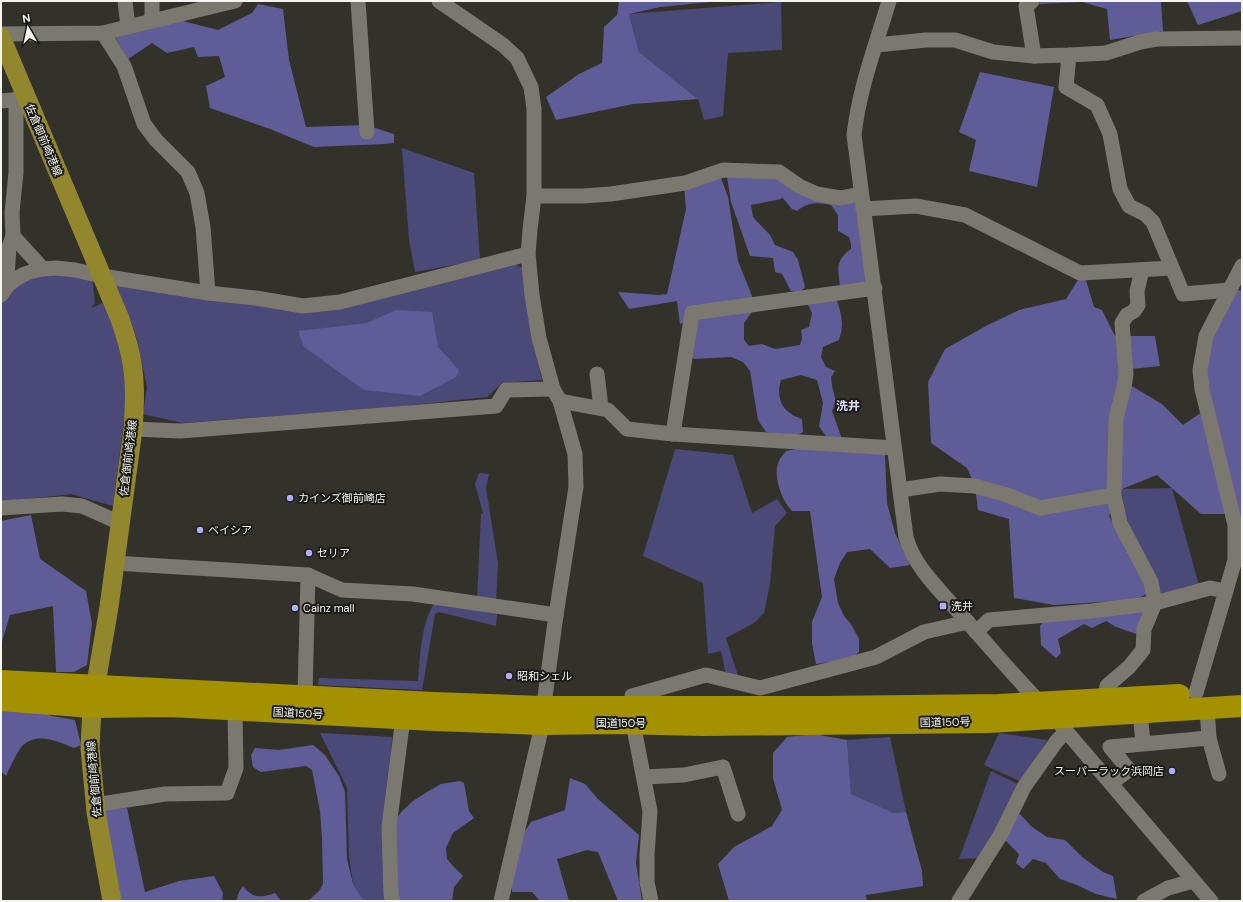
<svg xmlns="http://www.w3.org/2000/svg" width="1243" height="902" viewBox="0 0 1243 902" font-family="'DM Sans','Noto Sans JP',sans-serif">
<rect width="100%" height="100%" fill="#33322a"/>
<g fill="#4b4978">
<path d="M781,2l1,48 -54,3 -5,63 -19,4 -6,-21 -59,-47 -10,-38z"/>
<path d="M402,148l72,25 6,87 -65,12 -6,-32z"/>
<path d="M513,263l11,6 8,67 10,44 -40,3 -15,14 -102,11 -203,15 -39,-9 4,-27 -11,-51 -24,-52 194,27z"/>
<path d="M43,273l49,4 3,26 -4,5 14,-6 20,51 1,51 -13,102 -42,-12 -70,8v-201l11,-14z"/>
<path d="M675,449l58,6 19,58 25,-14 10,14 -12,13 -5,58 -6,29 -10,10 -28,15 12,38 -12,-1 -5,-24 -13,3 -5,-71 -60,-27z"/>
<path d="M479,473l10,1 -3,14 12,75 -2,39 -19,-4 4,-84 2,-1 -8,-29z"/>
<path d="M1172,488l27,97 -37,10 -38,-75 -2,-31z"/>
<path d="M440,604l57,10 -1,12 -57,-14 -4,2 -13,76 -104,-5 1,-7 99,3c2,-25 3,-54 15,-76z"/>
<path d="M320,733l72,4 -5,107 2,57h-25l-11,-17 -4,-28 -2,-68z"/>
<path d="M999,733l48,7 -25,42 -38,-17z"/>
<path d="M890,737l16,75 -12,1 -43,-19 -4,-54z"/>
<path d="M991,771l33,16 -44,71 -21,1z"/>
</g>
<g fill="#5f5c97">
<path d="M619,1h101l-60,6 -31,7 10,38 59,47 -65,5 -77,16 -10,-23 33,-23 23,-11 2,-36 13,-12z"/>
<path d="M1042,1h116l3,1 2,29 -53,9 -3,-31 -25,-7 -44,2z"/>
<path d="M1187,1h55v10l-44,14z"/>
<path d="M258,4l25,5 6,51 17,67 60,-2 28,9v9l-10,1 -70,3 -44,-18 -60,-21 -4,-22 19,-9 -6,-21 -21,1 -4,-10 -27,6 -15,-10 -24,16 -15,-25 58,-16 47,12 34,-17z"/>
<path d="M980,72l74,15 -17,100 -68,-16 7,-31 -17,-8z"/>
<path d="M771,172l46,22 44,2 15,90h-36c-2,-18 -5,-25 11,-37v-5l-2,-7 -11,-6v-16l-7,-10c-12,-3 -24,-3 -34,6l-5,-2 -10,-12 -1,2 -30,6 2,12 17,18 5,10 18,7 5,8 7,27 -5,5 -9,-1 -9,-17 -7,-2 -2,-14 -23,-2 -19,-54 -4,-25z"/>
<path d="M720,175l8,22 10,64 14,35v16l-8,11v17l5,6 13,-2 13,5 25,-4 2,-7 -1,-8 8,-3 3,-14 -5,-10 23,-5 7,3c5,14 7,25 2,39l-16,7 -2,10 5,10 9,4 -4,6 1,9 4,16 -4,9 10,28 -15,-1 -8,-12 4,-23 -6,-23 -16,-5 -20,5c-4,12 -2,26 9,33 3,3 8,4 12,6l1,13 -7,4 -30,-4 -8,-12 -8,-49 -7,-9 -12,-5 -37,2 -5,-5 -1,-33 -8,3 -3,-23 -48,8 -11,-17 41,3 8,-1 19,-85 -2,-24z"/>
<path d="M1078,280h8l8,27 8,3 13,26h40l5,30 -29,3 -1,16 32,19 21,21 25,-17 -5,-43 7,-27 28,-48 4,1v242l-9,-19h-32l-44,-39 -35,14 -13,27 42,76 -17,8 -80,5 -40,-7 -5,-79 -31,-9 -3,-24 -8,-18 -36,-25 -3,-61 17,-33 41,-23 33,-16 47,-11z"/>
<path d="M396,310l36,2 6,35 21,23 -3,7 -36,19 -56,-6 -60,-43 -6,-16 69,-8z"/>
<path d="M811,446l67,6 7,3 2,48 8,30 15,32 -20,3 -20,-19 -23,3 -7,11 -6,16 4,24 6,13 7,8 8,15v13l-9,7 -34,5 -4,-21v-21l10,-25 -12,-86h-18c-10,-10 -20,-36 -13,-50 1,-3 5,-7 7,-10z"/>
<path d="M31,515l9,44 46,32 6,33 -5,41 -13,7h-18l-3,-66 -43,9 -9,30v-124z"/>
<path d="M1146,610l-4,26 -26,-9 -10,-6 -14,7 -8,-4 -26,15 3,14 -5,5 -15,-13 -1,-19 3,-4z"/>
<path d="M18,701l34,15 23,4 6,25 -7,3c-16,-7 -36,-16 -51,-3 -5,5 -14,24 -17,31l-5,-5v-61z"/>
<path d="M814,734l33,6 4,54 43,19 12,-1 16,59 1,15 -57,9 1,6h-138l-11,-37 16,-17 38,-21 10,-16 -9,-32v-25l14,-16z"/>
<path d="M313,745l12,10 14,21 6,16 2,67 6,25 11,17h-56l11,-10 4,-7 -1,-46 -2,-27 -8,-41 -6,-4 -45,6 -8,-5 -2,-12 4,-7 24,2z"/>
<path d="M570,778l15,6 13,15 41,36 -3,28 6,38h-24l-20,-49 -11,-2 -30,9 12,42h-29l-8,-9h-20v-31l4,-16 15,-23 34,-12z"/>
<path d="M460,781l4,2 5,28 5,7 -21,15 -7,15 1,11 6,7 10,10 -9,11 -2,14h-53l-2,-17 -2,-63 7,-10 11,-10 14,-9 14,-8z"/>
<path d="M127,808l18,84 34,-11 35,-5 9,17 -1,8h-106l-12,-91z"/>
<path d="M1020,814l11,12 16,11 18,3 17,17 21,15 10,4 4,23 -21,-5 -19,-9 -17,-6 -14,-16 -13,-4 -10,10 -7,-6 3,-9 -15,-15 8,-22z"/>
<path d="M243,886c10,13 18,12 32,7l6,8h-45l3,-9z"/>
</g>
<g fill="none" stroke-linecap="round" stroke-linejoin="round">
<g stroke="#7a786f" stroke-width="15">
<path d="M125,1l3,26"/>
<path d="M152,1v20"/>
<path d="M358,1l9,131"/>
<path d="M439,1l64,44 14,13 14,29 3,22v87l-4,34 -2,24 4,41 7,43 14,51 7,12 15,53 1,33 -20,128 -16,119 -39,167"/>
<path d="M889,1c-13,44 -30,88 -35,134l52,402c8,31 38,57 58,81 30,34 59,69 91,100l156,183"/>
<path d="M1032,1l-6,5 8,50"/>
<path d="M103,33l21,33 20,58 12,16 32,32 9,21 6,34 5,66"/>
<path d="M1,34l102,-1 132,-32"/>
<path d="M876,45l50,-5h29l38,12 41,4 35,-1 37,-2 34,-11 17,-3 85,-1"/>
<path d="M1069,55l-3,32 31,18 13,29 10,55 9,17 16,8 8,8 30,72 47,-4"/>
<path d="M1,101l25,-2"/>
<path d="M534,196h49l28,-2 74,-11 38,-13 56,2 20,14 18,8 23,4 21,-4"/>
<path d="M863,209l53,-3 49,9 115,58 92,-5"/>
<path d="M13,236l30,33 13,-1 19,2 27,6 106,17 48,5 47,8 37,-4 188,-48"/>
<path d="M8,285c12,-10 19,-13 35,-16"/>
<path d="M1,295l7,-10 -1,-8 2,-30 4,-11 -1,-24 4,-39v-74"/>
<path d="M597,374l4,34"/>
<path d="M560,401l48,9 19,19 46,5 221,14"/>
<path d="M133,429l48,2 315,-25 10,-16 47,-1"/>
<path d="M673,434l19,-121 183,-25"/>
<path d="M900,490l40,-6 35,2 32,9 33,13 74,-13"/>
<path d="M1,508l61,-4 20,2 38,17"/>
<path d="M114,563l194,12 34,15 71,4 143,21"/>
<path d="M976,632l13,-12 103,-9 63,-8 55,-15 16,3"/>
<path d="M1196,693l39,-133v-35l-33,-136 -2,-19 6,-34 36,-70"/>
<path d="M305,696l3,-121"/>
<path d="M1105,699l2,-13 22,-19 14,-17 1,-21 11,-26 -4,-21 -31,-59 -6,-28 2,-76 8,-32 2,-13 -4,-51 5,-8 7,-4 4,-6 -1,-14 5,-21"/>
<path d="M632,707v-11l74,-21 54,13 116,-31 48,-25 44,-10"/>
<path d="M1207,708l2,30 10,36"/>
<path d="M1140,712l3,31"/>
<path d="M633,723l17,88 -3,44v27l4,19"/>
<path d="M644,777l40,-2 39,-8 15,47"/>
<path d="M1114,781l15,-11 -19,-23 99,-9"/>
<path d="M95,805l70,-11 62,-1 9,-25 -1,-58"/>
<path d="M393,901l-2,-6 -2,-68 14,-109"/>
<path d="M959,901l42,-67 23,-47 32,-45 10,-11"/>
<path d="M1144,901l24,-13 25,-7"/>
</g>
<path stroke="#93872e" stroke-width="19" d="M1,37l119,282c3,10 7,20 9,30 7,26 6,53 4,80l-24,178 -17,100 -2,41 6,64 16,89"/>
<g stroke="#a49102" stroke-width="22">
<path d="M1,681l432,22 110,4h279l177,-2 180,-10"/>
<path d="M1,700l91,7 77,-1 265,14 107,4 75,-1 88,2 284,-3 254,-16"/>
</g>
</g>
<g fill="#b0aefa" stroke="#1a1a16" stroke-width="1.5">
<circle cx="290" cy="498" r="4"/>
<circle cx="200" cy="530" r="4"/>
<circle cx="309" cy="553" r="4"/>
<rect x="939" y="602" width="8" height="8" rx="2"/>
<circle cx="295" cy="608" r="4"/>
<circle cx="509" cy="676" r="4"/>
<circle cx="1172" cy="771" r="4"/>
</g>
<g text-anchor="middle" stroke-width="4" stroke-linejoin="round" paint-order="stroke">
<g font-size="11" fill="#f5f5ef" stroke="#1a1a16">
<text transform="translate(44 140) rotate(67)" y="4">佐倉御前崎港線</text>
<text transform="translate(128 458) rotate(-83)" y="4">佐倉御前崎港線</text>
<text transform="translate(298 713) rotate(3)" y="4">国道150号</text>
<text transform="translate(945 722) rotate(-1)" y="4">国道150号</text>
<text x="621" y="727">国道150号</text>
<text transform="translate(94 779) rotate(-95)" y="4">佐倉御前崎港線</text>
</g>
<g font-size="11" fill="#f5f5ef" stroke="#1a1a16" text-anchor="start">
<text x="298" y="502">カインズ御前崎店</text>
<text x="208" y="534">ベイシア</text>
<text x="317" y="557">セリア</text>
<text x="951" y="610">洗井</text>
<text x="303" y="612">Cainz mall</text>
<text x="517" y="680">昭和シェル</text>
<text x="1164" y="775" text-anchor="end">スーパーラック浜岡店</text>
</g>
<g font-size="12" font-weight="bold" fill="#dddefb" stroke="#1a1a16">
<text x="848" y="410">洗井</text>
</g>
</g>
<rect width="1243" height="902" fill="none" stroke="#f5f5ef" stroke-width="4"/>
<g transform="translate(28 28) rotate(351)" stroke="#1a1a16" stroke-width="3" paint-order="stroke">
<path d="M0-3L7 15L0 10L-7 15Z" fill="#f5f5ef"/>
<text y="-6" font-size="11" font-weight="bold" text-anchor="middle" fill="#f5f5ef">N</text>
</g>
</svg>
